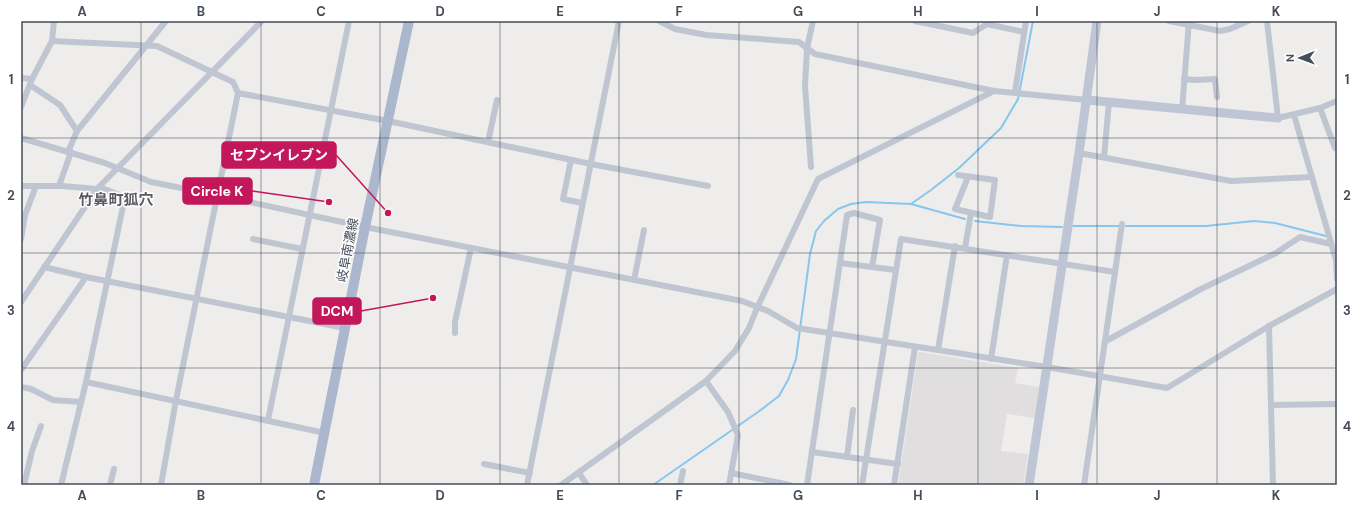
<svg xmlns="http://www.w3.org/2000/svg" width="1358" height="506" viewBox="0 0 1358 506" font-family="'DM Sans','Noto Sans JP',sans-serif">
<rect width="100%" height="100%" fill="#efecec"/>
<path fill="#e0dede" d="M920,352l98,16 -3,15 24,4 -4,31 -28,-4 -6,37 27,3 -5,31h-125l20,-132z"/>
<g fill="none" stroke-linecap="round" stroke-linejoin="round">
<g stroke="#86c7eb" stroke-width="2">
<path d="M911,204l20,-14 28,-22 42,-40 17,-29 15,-78"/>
<path d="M975,221l46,5 41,1"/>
<path d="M1073,226h46"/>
<path d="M1126,226h80l48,-5 21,2 51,13"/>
<path d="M1336,236h1"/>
<path d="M653,485l105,-73 21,-16 9,-16 8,-21 14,-105 6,-23 8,-10 14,-12 13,-5 15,-2 45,2 54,15"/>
</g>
<g stroke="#bfc6d2" stroke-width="6">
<path d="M659,21l16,8 31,6 93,7 16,12 179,37 93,9"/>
<path d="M915,21l58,12 14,-9 37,8"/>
<path d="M1169,21l51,10 10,-2 18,-8"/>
<path d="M1267,21l11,97 42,-10 17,-7"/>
<path d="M52,41l105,5 76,36 5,11"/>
<path d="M21,78l11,1"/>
<path d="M1184,79l11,1 20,-1 2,18"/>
<path d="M30,85l30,20 17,26"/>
<path d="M1015,92l11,-71"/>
<path d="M21,107l11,-28 20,-38 2,-20"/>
<path d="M1320,108l15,40 2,-1"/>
<path d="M1182,110l7,-89"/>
<path d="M1294,115l42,145 1,19"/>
<path d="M21,138l84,25 46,19 66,13 148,32 377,74 26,10 29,17 250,39 120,21 102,-62 68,-37"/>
<path d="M488,142l9,-42"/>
<path d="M227,148l40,8"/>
<path d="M68,152l9,-21 89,-110"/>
<path d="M1079,153l152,28 81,-4"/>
<path d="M1104,157l5,-55"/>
<path d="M571,160l-8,39 19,4"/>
<path d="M811,167l-6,-81 2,-38 6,-27"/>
<path d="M958,175l37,5 -5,37 -35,-8 13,-32"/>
<path d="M21,186h41l35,3"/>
<path d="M59,186l12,-34"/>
<path d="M21,239l4,-24 11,-29"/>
<path d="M253,239l49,10"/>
<path d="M965,248l6,-35"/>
<path d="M840,263l56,7"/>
<path d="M44,267l42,10"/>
<path d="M634,280l10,-50"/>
<path d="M21,302l76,-113 165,-168"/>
<path d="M1269,326l4,159"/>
<path d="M455,333v-11l16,-74"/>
<path d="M1106,341l95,-52 75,-36 24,-16 31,7"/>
<path d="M938,350l17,-104"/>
<path d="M991,359l16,-104"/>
<path d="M21,370l65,-93 259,51"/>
<path d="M706,381l22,31 10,23 -9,50"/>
<path d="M86,382l239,51"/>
<path d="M21,387l10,2 22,11 28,2"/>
<path d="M1271,405l66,-1"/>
<path d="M268,420l81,-399"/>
<path d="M812,452l86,12"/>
<path d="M847,457l6,-47"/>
<path d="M484,464l46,9"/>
<path d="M579,473l8,12"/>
<path d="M731,473l59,12"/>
<path d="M24,485l8,-34 9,-25"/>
<path d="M61,485l25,-103 39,-185 -26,-10"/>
<path d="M110,485l4,-16"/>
<path d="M161,485l15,-85 62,-307 150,28 203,43 117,22"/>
<path d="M527,485l92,-464"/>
<path d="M561,485l145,-104 29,-30 14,-23 8,-20 61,-129 176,-88"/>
<path d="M680,485l3,-14"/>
<path d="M807,485l40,-270 7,-2 26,7 -8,47"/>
<path d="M862,485l39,-246 214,33"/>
<path d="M894,485l21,-138"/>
<path d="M1084,485l38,-261"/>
</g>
<g stroke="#bec6d6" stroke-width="9">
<path d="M1087,100l191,18"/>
<path d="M1029,485l50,-332 18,-132"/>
</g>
<path stroke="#abb7cc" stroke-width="10" d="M314,485l51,-258 44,-206"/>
</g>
<path fill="none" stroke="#454d59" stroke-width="1" stroke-opacity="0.55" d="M141,21v464M261,21v464M380,21v464M500,21v464M619,21v464M739,21v464M858,21v464M978,21v464M1097,21v464M1217,21v464M21,138h1316M21,253h1316M21,368h1316"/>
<g text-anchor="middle" stroke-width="3" stroke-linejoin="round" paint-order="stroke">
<g font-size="13" fill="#454d59" stroke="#fff">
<text transform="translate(347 250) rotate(-79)" y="5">岐阜南濃線</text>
</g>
<g font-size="15" font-weight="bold" fill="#595b61" stroke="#fff">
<text x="116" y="205">竹鼻町狐穴</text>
</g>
</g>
<path fill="none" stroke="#c2185b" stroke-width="1.5" d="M388 213L336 155M329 202L252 191M433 298L361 311"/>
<g fill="#c2185b" stroke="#fff" stroke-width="1.5">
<circle cx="388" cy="213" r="4"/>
<circle cx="329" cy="202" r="4"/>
<circle cx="433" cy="298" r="4"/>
</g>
<g fill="#c2185b" stroke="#c2185b" stroke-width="1.5">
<rect x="222" y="142" width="114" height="26" rx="4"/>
<rect x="183" y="178" width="69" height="26" rx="4"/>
<rect x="313" y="298" width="48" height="26" rx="4"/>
</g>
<g font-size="14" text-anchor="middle" font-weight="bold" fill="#fff">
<text x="279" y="160">セブンイレブン</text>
<text x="217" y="196">Circle K</text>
<text x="337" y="316">DCM</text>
</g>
<rect width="1358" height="506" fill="none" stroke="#ffffff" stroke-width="44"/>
<g transform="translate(1300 58) rotate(269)" stroke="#ffffff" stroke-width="3" paint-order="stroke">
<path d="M0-3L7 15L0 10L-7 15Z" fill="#454d59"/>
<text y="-6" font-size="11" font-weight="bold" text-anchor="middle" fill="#454d59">N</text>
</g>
<rect x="22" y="22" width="1314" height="462" fill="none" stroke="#454d59" stroke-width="1.5"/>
<g font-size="13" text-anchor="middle" font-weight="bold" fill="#454d59">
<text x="82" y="16">A</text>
<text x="201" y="16">B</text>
<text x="321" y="16">C</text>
<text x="440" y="16">D</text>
<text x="560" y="16">E</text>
<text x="679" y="16">F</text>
<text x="798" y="16">G</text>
<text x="918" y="16">H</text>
<text x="1037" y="16">I</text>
<text x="1157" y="16">J</text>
<text x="1276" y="16">K</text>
<text x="11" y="84">1</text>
<text x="1347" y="84">1</text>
<text x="11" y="200">2</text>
<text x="1347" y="200">2</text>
<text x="11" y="315">3</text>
<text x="1347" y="315">3</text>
<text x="11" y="431">4</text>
<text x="1347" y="431">4</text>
<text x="82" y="500">A</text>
<text x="201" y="500">B</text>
<text x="321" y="500">C</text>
<text x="440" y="500">D</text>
<text x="560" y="500">E</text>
<text x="679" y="500">F</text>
<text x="798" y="500">G</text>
<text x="918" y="500">H</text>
<text x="1037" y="500">I</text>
<text x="1157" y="500">J</text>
<text x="1276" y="500">K</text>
</g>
</svg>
